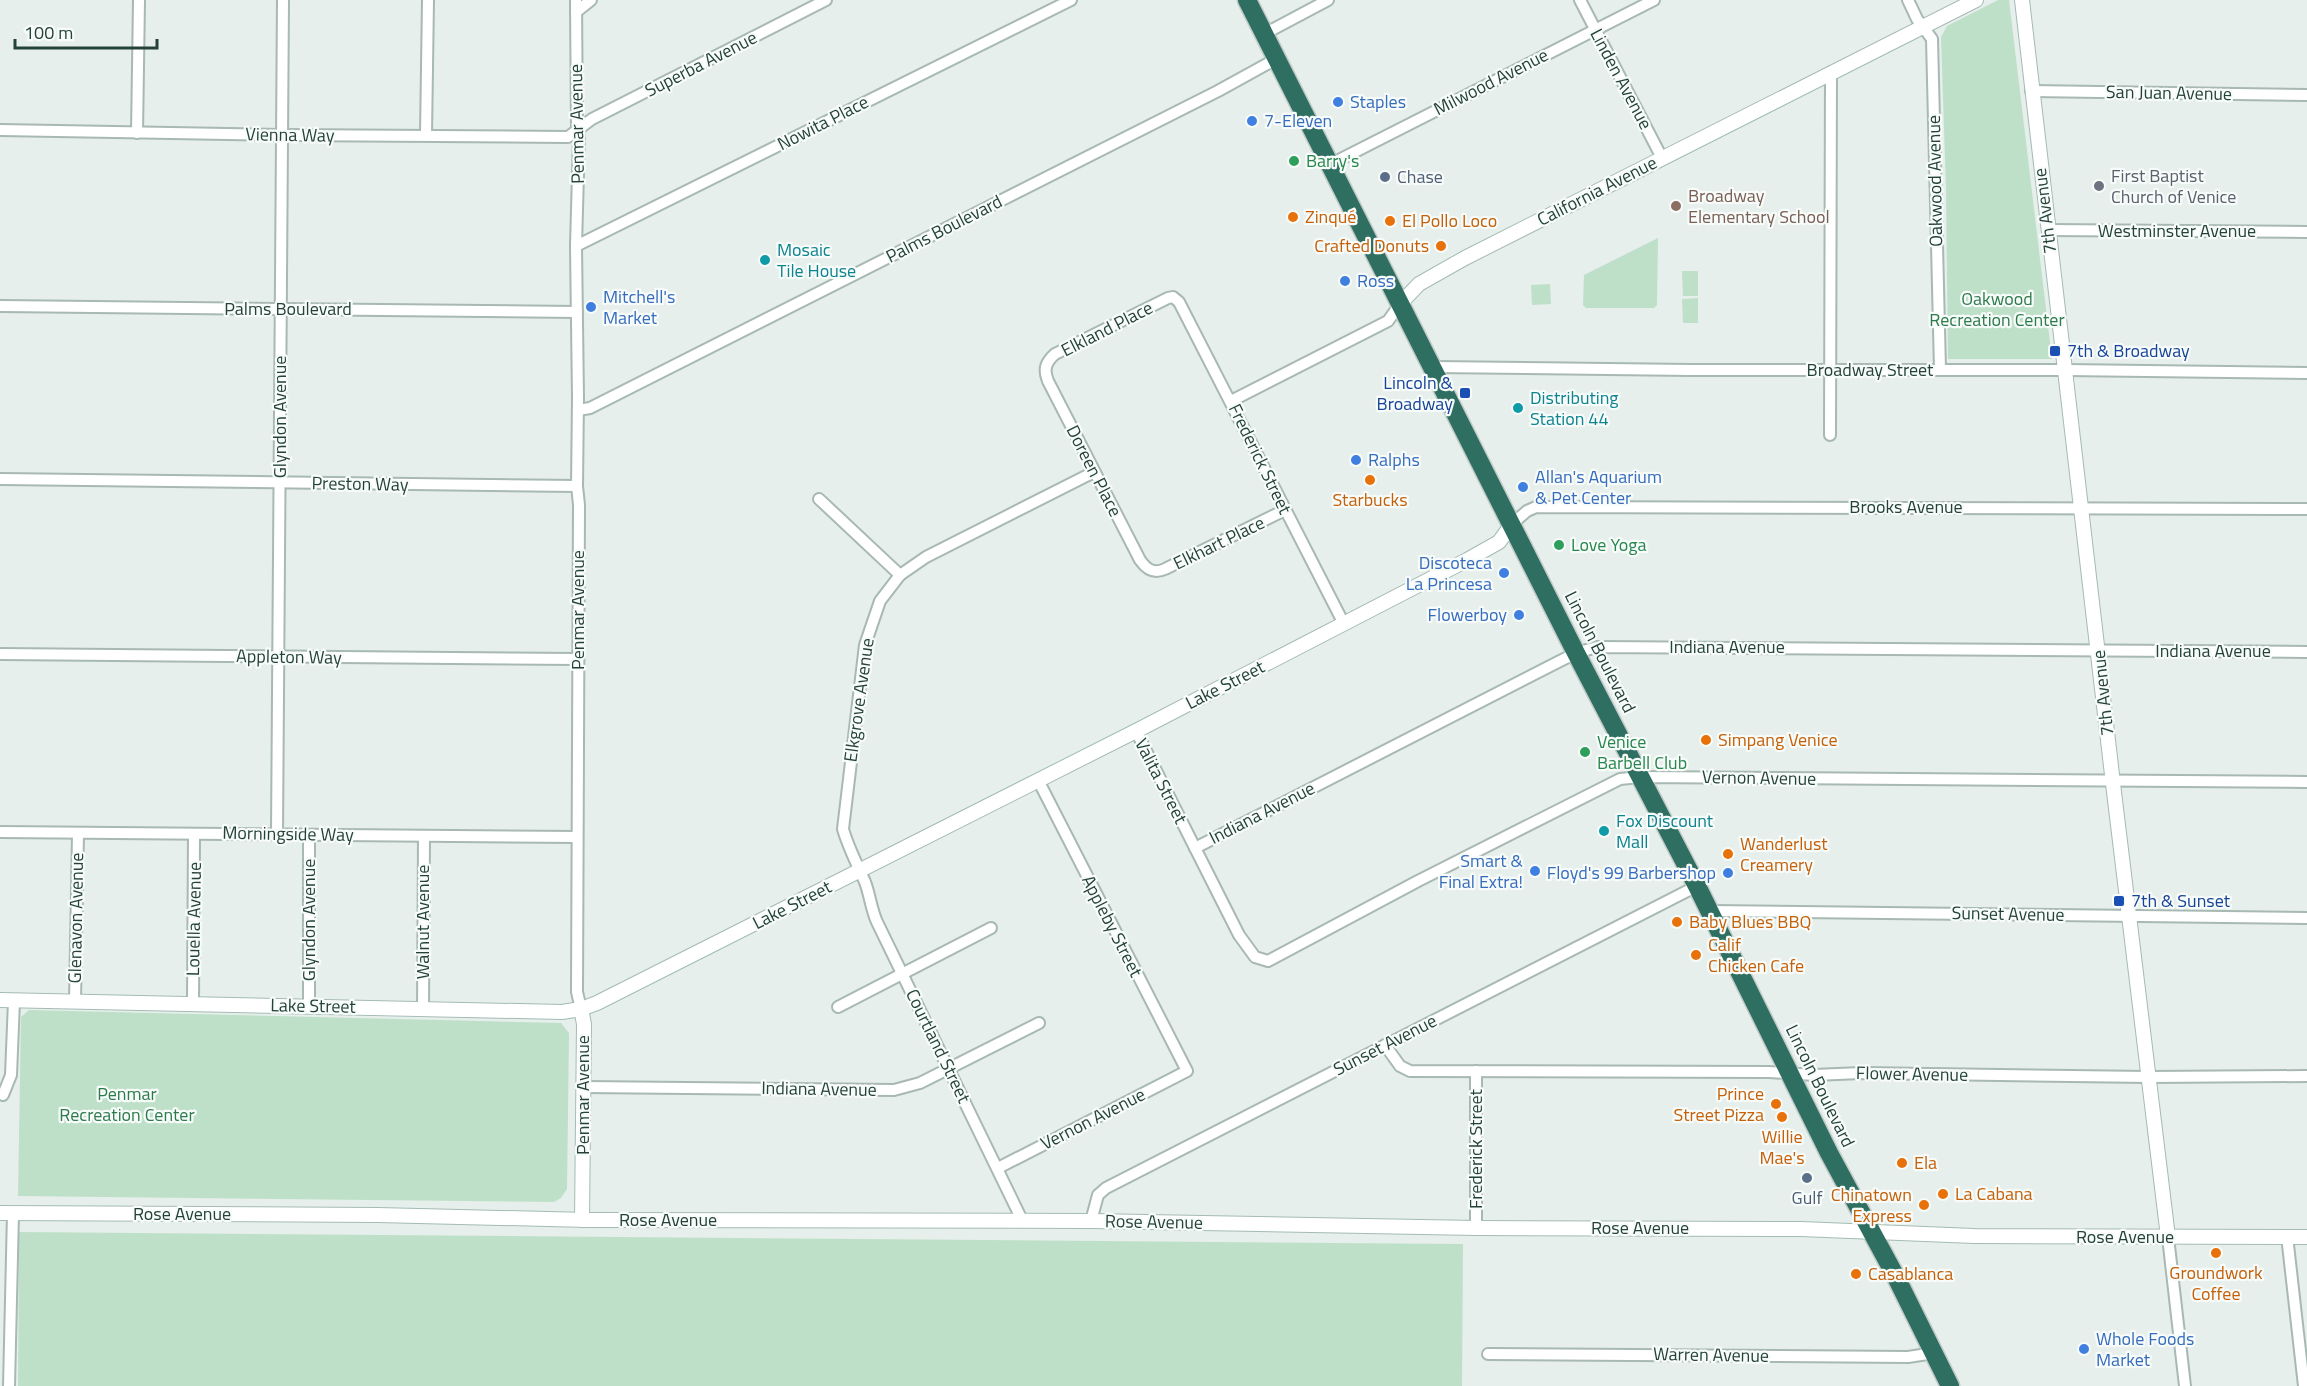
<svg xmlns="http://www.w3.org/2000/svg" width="2307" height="1386" viewBox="0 0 2307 1386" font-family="'Titillium Web',sans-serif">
<rect width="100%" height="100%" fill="#e6efeb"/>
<g fill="#bfe0c8">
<path d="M1998,0h11l43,359h-104l-2,-170 -5,-152 6,-11z"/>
<path d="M1658,238l-1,67 -3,3h-68l-3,-3 1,-30z"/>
<path d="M1682,271h16v25h-15z"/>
<path d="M1550,284l1,20 -19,1 -1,-20z"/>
<path d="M1698,298v25h-15l-1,-24z"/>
<path d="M29,1010l532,13 8,10 -2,156 -6,9 -7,4 -536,-6 3,-179z"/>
<path d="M19,1232l1444,12 -1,142h-1444z"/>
</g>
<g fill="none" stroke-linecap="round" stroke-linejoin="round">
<g stroke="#a8b8b2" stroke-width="14">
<g id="street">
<path d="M576,0l1,130 2,7 -3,109 2,152 -1,88 2,19 -2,487 4,17"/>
<path d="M1580,0l82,158"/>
<path d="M1908,0l9,19 15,20 8,330"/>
<path d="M576,12l15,-12"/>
<path d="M1264,34l64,-34"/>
<path d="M2031,91l276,4"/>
<path d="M0,130l282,5 286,2 24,-18 234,-119"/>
<path d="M137,133l2,-133"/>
<path d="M426,135l2,-135"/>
<path d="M1329,165l325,-165"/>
<path d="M2048,230l259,2"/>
<path d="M576,246l495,-246"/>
<path d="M0,306l577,6"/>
<path d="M1433,367l258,3h374l242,3"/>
<path d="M1231,401l157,-80 12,-17"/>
<path d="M578,410l12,-2 628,-317 58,-32"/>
<path d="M1830,435l1,-363"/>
<path d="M0,479l577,7"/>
<path d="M819,499l81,76"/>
<path d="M1285,510l-120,59c-11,5 -18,1 -25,-9l-92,-179c-5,-12 -2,-19 7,-27l113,-56 5,-1 6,5 165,322"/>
<path d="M1512,524l15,-13 9,-4 771,2"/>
<path d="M0,654l578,5"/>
<path d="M1136,731l103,204 16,22 13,4 150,-80 202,-102 20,-2 667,5"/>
<path d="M0,832l577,5"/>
<path d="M277,833l6,-833"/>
<path d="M309,835v170"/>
<path d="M1195,848l365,-187 16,-8 21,-6 710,5"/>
<path d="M1709,911l598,7"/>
<path d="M75,1002l3,-169"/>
<path d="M193,1004l1,-170"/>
<path d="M838,1007l153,-79"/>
<path d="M423,1009l1,-173"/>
<path d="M1385,1045l15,21 10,5 359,1 45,3 47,-2 287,4 159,-1"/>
<path d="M583,1087l311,3 26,-7 119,-60"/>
<path d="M3,1095l8,-20 3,-74"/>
<path d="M998,1168l189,-97 -149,-291"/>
<path d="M1022,1220l-145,-298c-6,-13 -7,-27 -12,-40 -8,-18 -17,-35 -22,-53l22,-184 15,-44 20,-26 26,-18 168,-85"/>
<path d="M1091,1221l7,-26 8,-7 591,-302"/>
<path d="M1476,1228v-157"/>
<path d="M2287,1236l17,150"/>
<path d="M2168,1237l17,149"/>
<path d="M1488,1354l420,3 26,-4"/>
<path d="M9,1386l4,-173"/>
</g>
</g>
<g stroke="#a4bbb3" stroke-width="16">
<g id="secondary">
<path d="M2022,0l92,792 54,445"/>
<path d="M1400,304l19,-20 46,-26 511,-258"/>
<path d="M0,1000l562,12 19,-3 16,-6 539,-272 331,-171 32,-18 13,-18"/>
<path d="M581,1009l3,15 -2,196"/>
<path d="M0,1213l378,2 210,5 503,1 385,7 325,1 173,7 333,1"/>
</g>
</g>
<g stroke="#c2cac8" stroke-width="21">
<path id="highway" d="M1247,0l329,653 121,233 132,267 67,124 54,109"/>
</g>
<use href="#street" stroke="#fff" stroke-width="10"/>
<use href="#secondary" stroke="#fff" stroke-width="14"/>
<use href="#highway" stroke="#2f6f62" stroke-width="18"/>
</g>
<g fill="#3f7fe0" stroke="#f7fbf9" stroke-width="2">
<circle cx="1338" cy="102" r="6"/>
<circle cx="1252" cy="121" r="6"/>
<circle cx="1345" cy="281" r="6"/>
<circle cx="591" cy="307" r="6"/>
<circle cx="1356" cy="460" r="6"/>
<circle cx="1523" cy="487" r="6"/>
<circle cx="1504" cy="573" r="6"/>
<circle cx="1519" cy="615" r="6"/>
<circle cx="1535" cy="871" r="6"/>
<circle cx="1728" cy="873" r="6"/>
<circle cx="2084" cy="1349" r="6"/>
</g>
<g fill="#2e9e5b" stroke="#f7fbf9" stroke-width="2">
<circle cx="1294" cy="161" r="6"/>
<circle cx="1559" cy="545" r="6"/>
<circle cx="1585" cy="752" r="6"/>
</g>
<g fill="#5c6f8a" stroke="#f7fbf9" stroke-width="2">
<circle cx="1385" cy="177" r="6"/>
<circle cx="1807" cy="1178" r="6"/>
</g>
<circle fill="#6b7280" stroke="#f7fbf9" stroke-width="2" cx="2099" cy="186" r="6"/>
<circle fill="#8d6e63" stroke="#f7fbf9" stroke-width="2" cx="1676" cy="206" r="6"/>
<g fill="#e8710a" stroke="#f7fbf9" stroke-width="2">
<circle cx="1293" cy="217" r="6"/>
<circle cx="1390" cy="221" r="6"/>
<circle cx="1441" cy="246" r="6"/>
<circle cx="1370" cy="480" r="6"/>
<circle cx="1706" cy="740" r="6"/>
<circle cx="1728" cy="854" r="6"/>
<circle cx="1677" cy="922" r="6"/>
<circle cx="1696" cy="955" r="6"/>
<circle cx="1776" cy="1104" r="6"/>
<circle cx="1782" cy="1117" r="6"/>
<circle cx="1902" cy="1163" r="6"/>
<circle cx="1943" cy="1194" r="6"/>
<circle cx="1924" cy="1205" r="6"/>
<circle cx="2216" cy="1253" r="6"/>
<circle cx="1856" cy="1274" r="6"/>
</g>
<g fill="#0f9aa8" stroke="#f7fbf9" stroke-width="2">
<circle cx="765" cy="260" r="6"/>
<circle cx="1518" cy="408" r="6"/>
<circle cx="1604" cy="831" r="6"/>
</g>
<g fill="#1a4fb4" stroke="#f7fbf9" stroke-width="2">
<rect x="2049" y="345" width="12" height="12" rx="3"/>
<rect x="1459" y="387" width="12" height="12" rx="3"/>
<rect x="2113" y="895" width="12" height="12" rx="3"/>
</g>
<g text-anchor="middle" stroke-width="4.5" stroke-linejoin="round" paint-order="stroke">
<g font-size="18" fill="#24423a" stroke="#f7fbf9">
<text transform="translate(701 64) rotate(-27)" y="6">Superba Avenue</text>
<text transform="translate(1621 79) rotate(62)" y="6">Linden Avenue</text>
<text transform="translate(1491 82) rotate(-27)" y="6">Milwood Avenue</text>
<text transform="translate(2169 93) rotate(1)" y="6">San Juan Avenue</text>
<text transform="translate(823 123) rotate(-27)" y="6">Nowita Place</text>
<text transform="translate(577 124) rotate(-91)" y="6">Penmar Avenue</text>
<text transform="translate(290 135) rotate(1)" y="6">Vienna Way</text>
<text transform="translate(1935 181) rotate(-91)" y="6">Oakwood Avenue</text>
<text transform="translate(1597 191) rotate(-27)" y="6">California Avenue</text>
<text transform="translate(2045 211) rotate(-97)" y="6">7th Avenue</text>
<text transform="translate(944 229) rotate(-27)" y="6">Palms Boulevard</text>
<text x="2177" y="237">Westminster Avenue</text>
<text x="288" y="315">Palms Boulevard</text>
<text transform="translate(1107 329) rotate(-27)" y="6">Elkland Place</text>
<text x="1870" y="376">Broadway Street</text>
<text transform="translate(280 417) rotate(-90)" y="6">Glyndon Avenue</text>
<text transform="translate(1260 459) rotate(64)" y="6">Frederick Street</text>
<text transform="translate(1094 471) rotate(63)" y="6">Doreen Place</text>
<text transform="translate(360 484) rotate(1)" y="6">Preston Way</text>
<text x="1906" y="513">Brooks Avenue</text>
<text transform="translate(1219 543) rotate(-26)" y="6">Elkhart Place</text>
<text transform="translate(578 610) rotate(-90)" y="6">Penmar Avenue</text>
<text x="1727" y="653">Indiana Avenue</text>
<text x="2213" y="657">Indiana Avenue</text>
<text transform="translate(1600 652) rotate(63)" y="6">Lincoln Boulevard</text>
<text transform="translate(289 657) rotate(1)" y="6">Appleton Way</text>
<text transform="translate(1225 685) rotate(-27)" y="6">Lake Street</text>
<text transform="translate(2103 693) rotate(-96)" y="6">7th Avenue</text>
<text transform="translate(859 700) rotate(-82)" y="6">Elkgrove Avenue</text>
<text transform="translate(1759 778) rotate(1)" y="6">Vernon Avenue</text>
<text transform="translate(1161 781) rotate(63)" y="6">Valita Street</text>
<text transform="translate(1262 813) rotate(-27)" y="6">Indiana Avenue</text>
<text transform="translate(288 834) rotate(1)" y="6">Morningside Way</text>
<text transform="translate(792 905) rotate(-27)" y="6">Lake Street</text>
<text transform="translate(2008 914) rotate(1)" y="6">Sunset Avenue</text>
<text transform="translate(76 918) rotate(-89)" y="6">Glenavon Avenue</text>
<text transform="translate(194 919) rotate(-89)" y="6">Louella Avenue</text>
<text transform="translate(309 920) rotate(-90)" y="6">Glyndon Avenue</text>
<text transform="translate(423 922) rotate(-90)" y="6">Walnut Avenue</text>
<text transform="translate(1112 926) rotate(63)" y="6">Appleby Street</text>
<text transform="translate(313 1006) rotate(1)" y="6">Lake Street</text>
<text transform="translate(1385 1045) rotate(-27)" y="6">Sunset Avenue</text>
<text transform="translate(938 1046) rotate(64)" y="6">Courtland Street</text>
<text transform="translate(1912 1074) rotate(1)" y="6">Flower Avenue</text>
<text transform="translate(1820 1086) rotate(64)" y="6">Lincoln Boulevard</text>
<text transform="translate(819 1089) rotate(1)" y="6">Indiana Avenue</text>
<text transform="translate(583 1095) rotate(-90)" y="6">Penmar Avenue</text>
<text transform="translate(1093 1119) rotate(-27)" y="6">Vernon Avenue</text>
<text transform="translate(1476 1149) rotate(-90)" y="6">Frederick Street</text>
<text x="182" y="1220">Rose Avenue</text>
<text x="668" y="1226">Rose Avenue</text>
<text transform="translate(1154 1222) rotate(1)" y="6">Rose Avenue</text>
<text x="1640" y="1234">Rose Avenue</text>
<text x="2125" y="1243">Rose Avenue</text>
<text transform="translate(1711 1355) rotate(1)" y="6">Warren Avenue</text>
</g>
<g font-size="18" fill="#366cbe" stroke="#f7fbf9" text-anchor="start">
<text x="1350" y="108">Staples</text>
<text x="1264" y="127">7-Eleven</text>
<text x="1357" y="287">Ross</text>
<text x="603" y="303">Mitchell's<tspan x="603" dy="21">Market</tspan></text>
<text x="1368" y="466">Ralphs</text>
<text x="1535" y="483">Allan's Aquarium<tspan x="1535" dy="21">&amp; Pet Center</tspan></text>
<text x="1492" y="569" text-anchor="end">Discoteca<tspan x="1492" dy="21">La Princesa</tspan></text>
<text x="1507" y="621" text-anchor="end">Flowerboy</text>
<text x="1523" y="867" text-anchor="end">Smart &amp;<tspan x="1523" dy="21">Final Extra!</tspan></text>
<text x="1716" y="879" text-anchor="end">Floyd's 99 Barbershop</text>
<text x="2096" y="1345">Whole Foods<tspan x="2096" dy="21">Market</tspan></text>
</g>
<g font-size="18" fill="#27864d" stroke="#f7fbf9" text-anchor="start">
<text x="1306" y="167">Barry's</text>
<text x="1571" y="551">Love Yoga</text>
<text x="1597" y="748">Venice<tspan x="1597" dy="21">Barbell Club</tspan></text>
</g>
<g font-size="18" fill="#5b616d" stroke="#f7fbf9" text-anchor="start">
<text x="2111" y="182">First Baptist<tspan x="2111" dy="21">Church of Venice</tspan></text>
</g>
<g font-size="18" fill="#4e5e75" stroke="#f7fbf9" text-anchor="start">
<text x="1397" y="183">Chase</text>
<text x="1807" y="1204" text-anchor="middle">Gulf</text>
</g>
<g font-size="18" fill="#785e54" stroke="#f7fbf9" text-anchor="start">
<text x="1688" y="202">Broadway<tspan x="1688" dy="21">Elementary School</tspan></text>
</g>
<g font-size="18" fill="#c56008" stroke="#f7fbf9" text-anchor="start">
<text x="1305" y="223">Zinqué</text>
<text x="1402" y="227">El Pollo Loco</text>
<text x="1429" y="252" text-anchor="end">Crafted Donuts</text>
<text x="1370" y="506" text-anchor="middle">Starbucks</text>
<text x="1718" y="746">Simpang Venice</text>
<text x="1740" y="850">Wanderlust<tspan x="1740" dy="21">Creamery</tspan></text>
<text x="1689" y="928">Baby Blues BBQ</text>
<text x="1708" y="951">Calif<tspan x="1708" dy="21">Chicken Cafe</tspan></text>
<text x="1764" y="1100" text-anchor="end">Prince<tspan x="1764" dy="21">Street Pizza</tspan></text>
<text x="1782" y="1143" text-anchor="middle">Willie<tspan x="1782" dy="21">Mae's</tspan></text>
<text x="1914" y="1169">Ela</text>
<text x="1955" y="1200">La Cabana</text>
<text x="1912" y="1201" text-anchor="end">Chinatown<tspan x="1912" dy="21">Express</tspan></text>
<text x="2216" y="1279" text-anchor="middle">Groundwork<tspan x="2216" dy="21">Coffee</tspan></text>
<text x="1868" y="1280">Casablanca</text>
</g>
<g font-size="18" fill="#0d838f" stroke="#f7fbf9" text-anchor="start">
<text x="777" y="256">Mosaic<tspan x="777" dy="21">Tile House</tspan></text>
<text x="1530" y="404">Distributing<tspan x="1530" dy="21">Station 44</tspan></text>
<text x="1616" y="827">Fox Discount<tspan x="1616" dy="21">Mall</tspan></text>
</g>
<g font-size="18" fill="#2d7a4b" stroke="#f7fbf9">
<text x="1997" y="305">Oakwood<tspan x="1997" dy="21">Recreation Center</tspan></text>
<text x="127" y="1100">Penmar<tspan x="127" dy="21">Recreation Center</tspan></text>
</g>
<g font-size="18" fill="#164399" stroke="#f7fbf9" text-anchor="start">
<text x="2067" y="357">7th &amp; Broadway</text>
<text x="1453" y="389" text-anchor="end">Lincoln &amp;<tspan x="1453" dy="21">Broadway</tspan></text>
<text x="2131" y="907">7th &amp; Sunset</text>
</g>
</g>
<path d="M15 39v9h142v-9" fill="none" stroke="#24423a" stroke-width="3"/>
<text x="24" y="39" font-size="18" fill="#24423a" stroke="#f7fbf9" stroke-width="4.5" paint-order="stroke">100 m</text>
</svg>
